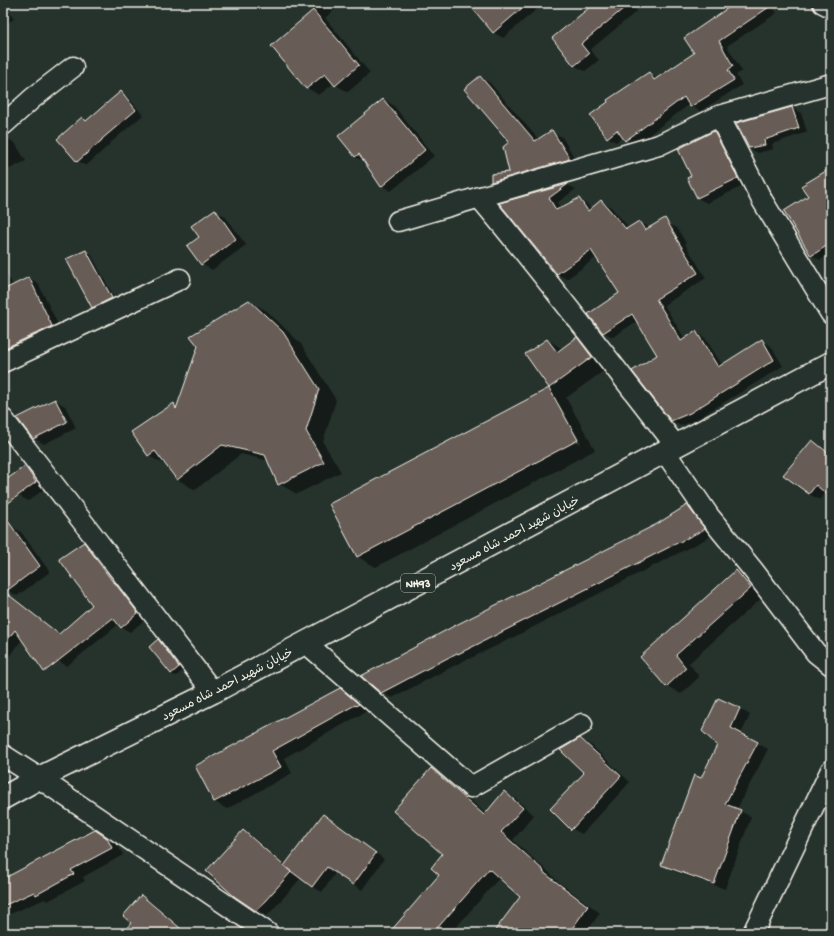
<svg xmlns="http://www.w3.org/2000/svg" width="834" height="936" viewBox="0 0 834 936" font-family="'Gochi Hand','Playpen Sans Arabic',sans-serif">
<rect width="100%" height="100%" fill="#26332d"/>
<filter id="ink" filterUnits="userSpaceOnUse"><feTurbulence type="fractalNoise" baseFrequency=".025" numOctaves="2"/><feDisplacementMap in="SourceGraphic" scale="8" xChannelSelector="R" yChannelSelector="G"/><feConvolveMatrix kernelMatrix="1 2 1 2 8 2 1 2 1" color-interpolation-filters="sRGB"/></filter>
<g filter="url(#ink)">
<g fill="#0007" fill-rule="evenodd">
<path d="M308,3h34l-17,15 45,55 -22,19 -12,-7 -2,-2 -15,12 -12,-7 -35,-41 42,-36z"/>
<path d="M474,3h58l5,6 -34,29 -10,-6z"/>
<path d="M597,3h33l7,8 -47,39 9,10 -14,11 -10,-5 -22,-27z"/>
<path d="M737,3h33l7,10 -50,33 15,25 -6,4 6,10 -42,26 -9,-5 -1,-2 -55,41 -9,-5 -3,-3 -7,5 -9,-5 42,-64 9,6 38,-26z"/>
<path d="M3,4l11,15 -11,7z"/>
<path d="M480,77l10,6 49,57 13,-8 10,5 17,28 -77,22 -10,-6 18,-8v-30z"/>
<path d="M121,93l7,4 15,18 -34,29v1l-23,21 -8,-5 -20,-22 25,-21 4,3z"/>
<path d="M384,100l9,5 41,51 -43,35 -9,-5 -17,-24 -10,-5z"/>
<path d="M792,108l9,5 6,19 -35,12 1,5 -15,4 -9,-5z"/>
<path d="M714,132l10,6 23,46 -40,19 -10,-5 -5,-22z"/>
<path d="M3,137h2l10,6 11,18 -23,11z"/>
<path d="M831,169v85l-11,6 -9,-5 -2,-58z"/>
<path d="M567,185l9,4 -19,14 4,5 18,-9 9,6 3,5 11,-8 9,5 18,21 10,-6 10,5 1,2 17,-6 10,5 9,15 -1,1 21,34 -42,27 21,34 11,-7 9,6 17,27 40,-25 9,6 12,20 -86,53 -16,7 -9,-5 -38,-50 24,-15 -21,-35 -24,16 -10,-5 17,-38 -23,-37 -30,22 -10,-5 -56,-70z"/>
<path d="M215,211l10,5 21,29 -34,25 -10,-6 -1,-27z"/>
<path d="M86,251l5,3 25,47 -19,9 -5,-3z"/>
<path d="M3,268l10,17 15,-8 10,6 23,48 -46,22 -9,-5 -3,-6z"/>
<path d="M249,301l18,10 34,33 35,56 -13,42 18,30 -44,22 -18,-10 -10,-23 -28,-7 -46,36 -18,-11 -10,-13 -18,-10 -16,-24 41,-28 4,3z"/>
<path d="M577,339l18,10 14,18 -43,31 29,52 -219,117 -18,-10 -27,-52 219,-117 -23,-33 21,-15 15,9zM556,403h2l23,40 -2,1z"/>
<path d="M55,400l10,6 11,22 -32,16 -10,-6z"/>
<path d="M812,441l11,6 8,7v42l-5,-4 -6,8 -11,-6z"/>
<path d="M25,467l10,6 11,15 -18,13 -10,-6z"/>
<path d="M687,506l10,6 17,23 -218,111 -27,13h-2l-75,39 -11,-6z"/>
<path d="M11,526l10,6 29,40 -33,24 -10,-6 -4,-6v-53z"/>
<path d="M84,543l9,5 53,71 -16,13 -9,-5 -2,-3 -52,42 -9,-5 -33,-52 9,5 26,20 34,-29z"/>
<path d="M737,572l13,8 14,16 -75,67 10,14 -18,17 -14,-8 -26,-29z"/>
<path d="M831,605v17l-8,-8z"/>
<path d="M3,622l22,14 -22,28z"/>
<path d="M158,641l5,2 21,27 -8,6 -5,-2z"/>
<path d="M340,689l12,7 18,16h-1l-2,-1 -83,47 8,15 -65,36 -12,-7 -19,-35z"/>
<path d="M740,709l10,6 -9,19 27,15 -31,60 14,8 -26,72 -52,-18 -11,-7 39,-85z"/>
<path d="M580,739l11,6 39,37 -48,52 -10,-5 13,-56z"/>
<path d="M431,769l13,7 42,38 18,-22 12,7 18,16 -21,25 42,38v1l45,34 -14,20h-92l28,-36 -22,-20 -49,56h-61l51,-58 3,-21z"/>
<path d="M332,821l52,38 -22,31 -26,-18 -14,20 -9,-5 -12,-9 -34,38 -32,-20 8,-65 10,6 32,29z"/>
<path d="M95,831l23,15 5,9 -40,22 2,4 -37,20 -3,-2 -42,18v-41l4,2z"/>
<path d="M142,897l9,5 36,31h-63l8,-10z"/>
</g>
<g fill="#685c56" stroke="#f4f1e8">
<path d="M468,3h60l-35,30z"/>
<path d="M595,3h35l-49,41 8,10 -15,12 -22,-28z"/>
<path d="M735,3h40l-56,38 14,25 -5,4 6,10 -44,27 -6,-10 -59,44 -8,-11 -10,8 -17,-23 18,-13 -1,-2 42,-28 5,8 40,-27 -10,-15z"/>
<path d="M313,10l46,55 -24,21 -10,-12 -19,15 -35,-43z"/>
<path d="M480,76l55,65 17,-11 18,29 -79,23v-8l18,-2 -6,-25 6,-5 -45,-53z"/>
<path d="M121,91l15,19 -34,29v1l-25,22 -20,-23 25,-22 4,4z"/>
<path d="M383,99l42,51 -44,37 -22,-33 -4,3 -17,-21z"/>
<path d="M792,107l7,21 -35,12 1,5 -16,3 -13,-25z"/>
<path d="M714,131l24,47 -41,20 -10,-20 4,-2 -13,-27z"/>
<path d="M831,168v75l-20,13 -27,-45 24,-15 -7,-10z"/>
<path d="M568,184l-19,14 7,12 23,-12 9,13 13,-11 25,29 13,-8 6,9 20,-12 12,20h-1l22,35 -42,26 25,42 15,-10 22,36 44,-28 12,21 -84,53 -19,8 -39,-50 25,-16 -25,-41 -29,19 -15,-19 31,-21 -28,-43 -34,24 -58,-71z"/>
<path d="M215,209l21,30 -35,26 -14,-19 12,-9 -8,-11z"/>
<path d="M86,250l26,48 -20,10 -26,-49z"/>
<path d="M29,277l23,49 -49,23v-59z"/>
<path d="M249,300l34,32 36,57 -13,42 18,31 -46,23 -13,-30 -43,-10 -45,35 -22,-29 -7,5 -17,-24 43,-29 2,6 22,-63 -8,-10z"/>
<path d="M577,337l15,20 -43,31 29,52 -221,117 -28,-53 220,-116 -24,-34 22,-15 10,13z"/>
<path d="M55,399l12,23 -34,17 -16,-21z"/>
<path d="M812,440l19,15v43l-15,-13 -7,9 -26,-19z"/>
<path d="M25,466l11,16 -33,25v-25z"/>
<path d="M687,505l18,24 -219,111 -28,14 -1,-1 -76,40 -20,-17 93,-50 203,-102z"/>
<path d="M3,514l37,52 -35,26 54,42 33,-29 -33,-46 25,-17 29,40h1l24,31 -17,15 -8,-10 -69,54 -29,-42 -12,16z"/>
<path d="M736,570l15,18 -75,67 10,13 -20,19 -26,-30z"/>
<path d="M158,639l21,28 -8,7 -22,-27z"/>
<path d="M340,688l19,16 -3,2 -1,-1 -83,46 9,16 -67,35 -19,-36z"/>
<path d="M718,698l22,10 -9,20 27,14 -33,62 16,6 -27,74 -53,-19 33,-90 7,3 16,-33 -15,-14z"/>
<path d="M580,738l41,38 -50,54 -21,-21 34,-36 -24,-23z"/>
<path d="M431,768l53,47 20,-24 19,17 -22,24 43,39 -1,1 45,34 -19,27h-76l27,-36 -31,-28 -56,64h-44l50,-58 -8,-7 11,-14 -49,-43z"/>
<path d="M323,814l53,39 -23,32 -26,-18 -15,20 -28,-21z"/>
<path d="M95,830l12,8 5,10 -41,22 3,4 -38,21 -2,-3 -31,14v-27z"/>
<path d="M243,830l48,42 -35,39 -22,-15 -28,-25z"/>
<path d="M141,895l45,38h-64l9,-10 -8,-7z"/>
</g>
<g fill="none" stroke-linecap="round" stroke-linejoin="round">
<g stroke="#f4f1e8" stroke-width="23">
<g id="street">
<path d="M823,3l8,4"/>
<path d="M719,116l43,84 69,114"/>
<path d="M3,125l30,-27 40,-31"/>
<path d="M479,197c68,81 132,166 197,249"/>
<path d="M398,221l261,-76 60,-29 112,-32"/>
<path d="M3,362l177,-83"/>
<path d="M3,419l76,98 134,175"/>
<path d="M665,452l44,64 44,54 63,83 15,12"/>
<path d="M306,643l165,144 111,-63"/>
<path d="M3,755l36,23 229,155"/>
<path d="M753,933l78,-163"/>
</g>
</g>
<g stroke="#f4f1e8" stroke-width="25">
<path id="primary" d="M3,798l36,-20 174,-86 618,-329"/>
</g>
<use href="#street" stroke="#26332d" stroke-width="20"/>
<use href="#primary" stroke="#26332d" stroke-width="22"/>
</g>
</g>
<g text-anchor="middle" stroke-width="4" stroke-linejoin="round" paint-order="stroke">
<rect fill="#26332d" stroke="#b6b8b0" stroke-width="1" x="401" y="574" width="34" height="18" rx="3"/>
<g font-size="11" font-weight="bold" fill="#f4f1e8">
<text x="418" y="587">NH93</text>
</g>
<g font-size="12" fill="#f4f1e8" stroke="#26332d">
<text transform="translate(514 533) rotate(-28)" y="4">خیابان شهید احمد شاه مسعود</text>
<text transform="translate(227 684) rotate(-27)" y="4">خیابان شهید احمد شاه مسعود</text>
</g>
</g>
<rect width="834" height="936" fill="none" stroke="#26332d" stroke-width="16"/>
<rect x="8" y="8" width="818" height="920" fill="none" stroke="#f4f1e8" stroke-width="1.5" filter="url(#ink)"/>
</svg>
